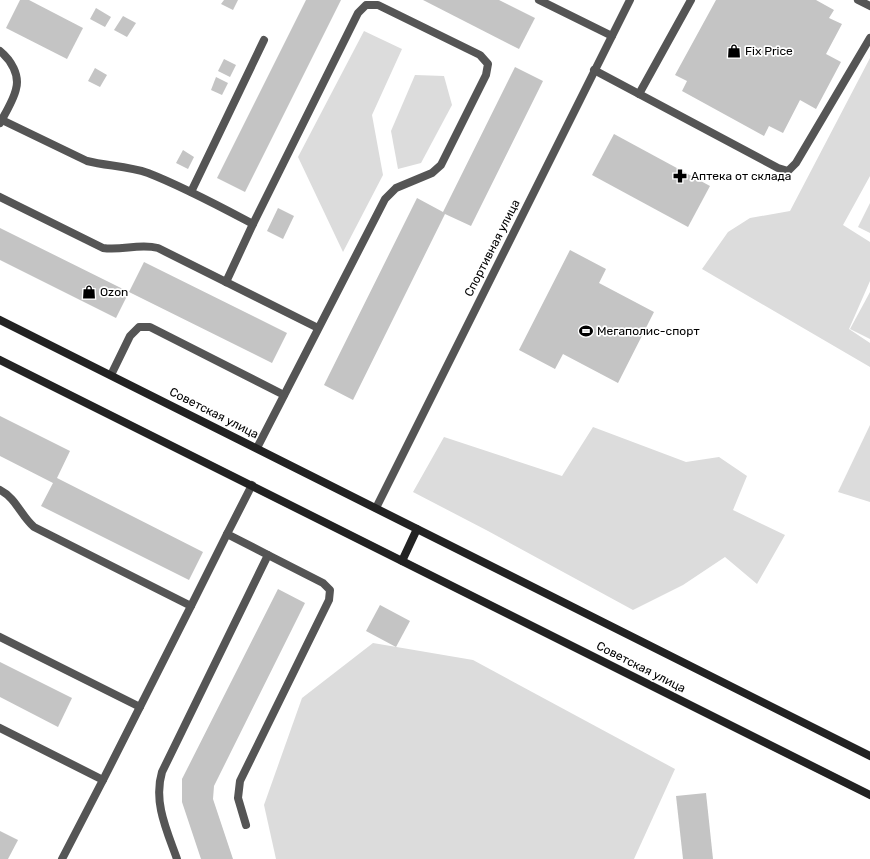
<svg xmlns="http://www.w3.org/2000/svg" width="870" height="859" viewBox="0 0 870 859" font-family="Rubik,sans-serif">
<rect width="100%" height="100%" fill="#fff"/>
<g fill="#dcdcdc">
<path d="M364,31l38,18 -30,66 11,60 -40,77 -45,-95z"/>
<path d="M870,58v118l-27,49 27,17v39l-21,48 21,14v24l-168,-98 26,-37 22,-14 40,-7z"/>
<path d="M415,75l29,1 8,29 -31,58 -23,6 -7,-38z"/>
<path d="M870,203v30l-12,-6z"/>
<path d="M870,292v47l-20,-10z"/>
<path d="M870,425v77l-32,-10z"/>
<path d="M593,427l93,35 33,-5 28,19 -14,34 52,25 -28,49 -32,-27 -42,28 -50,25 -145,-79 -75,-39 31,-55 118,39z"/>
<path d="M373,643l100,17 202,109 -41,90h-358l-12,-54 38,-107z"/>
</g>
<g fill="#c4c4c4">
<path d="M20,0h9l54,28 -16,31 -61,-31z"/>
<path d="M224,0h14l-5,10 -12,-6z"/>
<path d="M306,0h35l-96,192 -28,-14z"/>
<path d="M423,0h76l36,18 -16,31z"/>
<path d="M716,0h100l18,10 -5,8 13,6 -16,30 15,8 -25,47 -16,-9 -17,33 -14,-7 -5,10 -82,-45 5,-10 -12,-6z"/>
<path d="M96,8l15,9 -6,10 -15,-8z"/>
<path d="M123,16l13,7 -9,14 -13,-7z"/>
<path d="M224,59l12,6 -6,12 -12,-6z"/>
<path d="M515,67l28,14 -72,145 -26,-12 -92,186 -29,-15 93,-187 26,14z"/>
<path d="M95,68l12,7 -7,12 -12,-6z"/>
<path d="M216,77l12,6 -6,12 -11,-5z"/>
<path d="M614,134l96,52 -22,41 -96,-52z"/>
<path d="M183,150l11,7 -6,12 -12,-6z"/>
<path d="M278,208l16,8 -11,23 -16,-8z"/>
<path d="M0,228l129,64 15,-30 143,71 -15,30 -143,-71 -13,26 -116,-58z"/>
<path d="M570,250l36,19 -7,14 55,29 -36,71 -55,-29 -8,15 -36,-19z"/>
<path d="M0,416l70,35 -13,27 146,74 -14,28 -148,-74 12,-23 -53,-27z"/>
<path d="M278,589l27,14 -91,183 -1,13 20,60h-32l-19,-57v-23z"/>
<path d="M380,605l30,16 -14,26 -30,-16z"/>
<path d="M0,662l72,36 -14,29 -58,-30z"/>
<path d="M706,793l7,66h-30l-7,-63z"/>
<path d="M0,831l18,9 -10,19h-8z"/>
</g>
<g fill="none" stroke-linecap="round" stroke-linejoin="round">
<g stroke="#555" stroke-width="8">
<path d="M539,0l73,36"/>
<path d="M858,0l12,6"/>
<path d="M0,51c11,9 20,24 16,38 -2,10 -11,25 -16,34"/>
<path d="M594,70l184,98 10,3 8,-8 74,-125"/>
<path d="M639,94l52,-94"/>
<path d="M2,120l85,41c20,5 41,5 61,12 36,14 71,33 105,51l-27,58"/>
<path d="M191,192l73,-152"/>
<path d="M0,197l103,51c19,3 36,-5 55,0l160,80"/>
<path d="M253,224l105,-211 8,-8h12l102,50 8,9 -2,11 -45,90 -9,8 -36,15 -11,11 -128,249"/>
<path d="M111,375l19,-39 9,-9h11l134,68"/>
<path d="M0,490c16,8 21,26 34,37l157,79 36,-72"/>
<path d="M0,637l140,70"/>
<path d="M0,728l103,52 -41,79"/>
<path d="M103,780l88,-174"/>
<path d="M246,825l-8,-27 2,-17 89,-181 1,-10 -7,-7 -55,-28"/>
<path d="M177,859c-10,-28 -24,-57 -15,-87l106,-217 -41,-21 25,-49"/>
</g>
<path stroke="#555" stroke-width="8" d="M376,508l254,-508"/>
<g stroke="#222" stroke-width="8">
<path d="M0,320l870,436"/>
<path d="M0,360l870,435"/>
<path d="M402,561l15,-32"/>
</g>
</g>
<defs>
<g id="shop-bare" transform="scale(1.08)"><path d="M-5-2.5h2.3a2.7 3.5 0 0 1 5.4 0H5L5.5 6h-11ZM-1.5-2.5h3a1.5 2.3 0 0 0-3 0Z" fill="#000" stroke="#fff" stroke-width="2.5" paint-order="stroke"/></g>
<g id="pharmacy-bare" transform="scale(1.08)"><path d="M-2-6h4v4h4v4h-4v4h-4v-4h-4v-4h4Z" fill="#000" stroke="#fff" stroke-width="2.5" paint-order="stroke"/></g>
<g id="stadium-bare" transform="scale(1.08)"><path d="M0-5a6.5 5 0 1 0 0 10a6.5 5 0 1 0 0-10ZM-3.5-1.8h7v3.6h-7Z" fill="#000" stroke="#fff" stroke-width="2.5" paint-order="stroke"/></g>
</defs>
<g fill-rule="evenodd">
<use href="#shop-bare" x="734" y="51"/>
<use href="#pharmacy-bare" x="680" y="176"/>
<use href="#shop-bare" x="89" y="292"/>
<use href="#stadium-bare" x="586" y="331"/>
</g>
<g text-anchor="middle" stroke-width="3.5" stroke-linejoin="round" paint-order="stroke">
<g font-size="12" fill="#000" stroke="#fff" text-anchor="start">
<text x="745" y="55">Fix Price</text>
<text x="691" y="180">Аптека от склада</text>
<text x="100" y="296">Ozon</text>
<text x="597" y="335">Мегаполис-спорт</text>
</g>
<g font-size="12" fill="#000" stroke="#fff">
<text transform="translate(492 248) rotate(-63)" y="4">Спортивная улица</text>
<text transform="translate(214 413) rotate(27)" y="4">Советская улица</text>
<text transform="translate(641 667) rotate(27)" y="4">Советская улица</text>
</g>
</g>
</svg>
